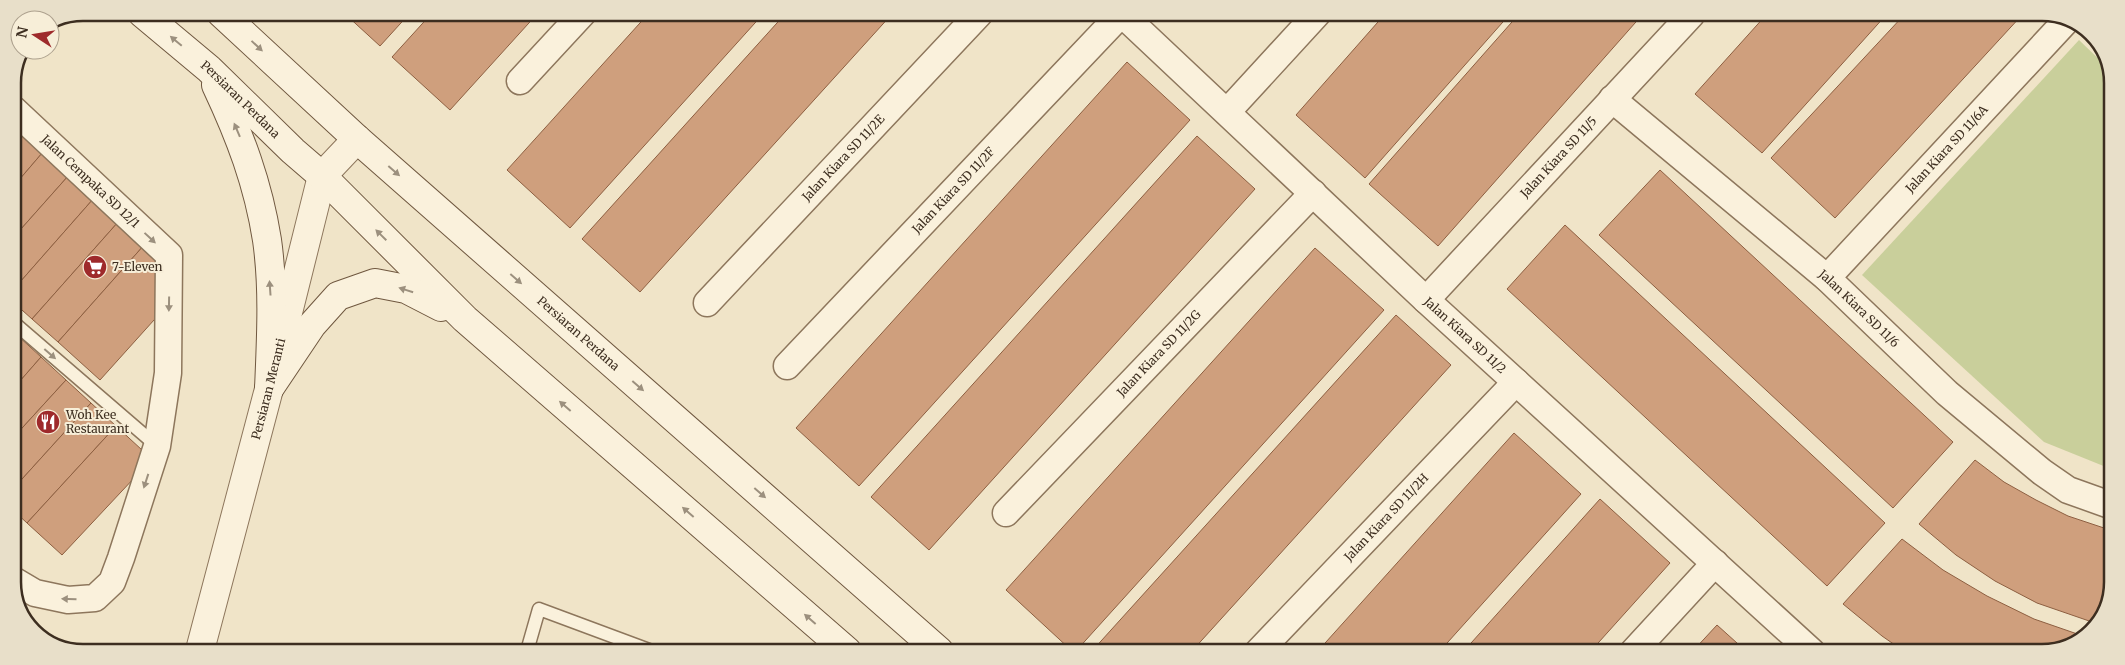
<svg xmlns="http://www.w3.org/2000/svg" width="2125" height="665" viewBox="0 0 2125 665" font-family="Merriweather,serif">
<rect width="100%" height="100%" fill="#f0e4c8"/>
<path fill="#c9cf9b" d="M2079,40l29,28 4,11 -1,390 -67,-27 -182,-167z"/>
<g fill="#cf9f7d" stroke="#8d5f41">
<path d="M344,13h66l-30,33z"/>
<path d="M432,13h106l-88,97 -58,-53z"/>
<path d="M649,13h115l-194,215 -63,-58z"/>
<path d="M786,13l106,1 -252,278 -58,-53z"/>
<path d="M1385,14h125l-145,164 -69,-63z"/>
<path d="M1519,14h124l-205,232 -69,-62z"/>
<path d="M1766,15h120l-124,138 -67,-59z"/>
<path d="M1904,15h118l-187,203 -64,-60z"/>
<path d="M1127,62l63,58 -331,366 -63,-58z"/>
<path d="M17,129l26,23 -30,35v-52z"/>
<path d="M1197,136l58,53 -326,361 -58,-53z"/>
<path d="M43,152l26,23 -56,63v-51z"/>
<path d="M1660,170l293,272 -60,66 -294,-273z"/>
<path d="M69,175l25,23 -81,92v-52z"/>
<path d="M94,198l25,23 -87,98 -19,-17v-12z"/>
<path d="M119,221l26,23 -87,98 -26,-23z"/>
<path d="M1565,225l320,298 -58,63 -320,-297z"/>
<path d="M145,244l17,15 10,41 -72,80 -42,-38z"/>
<path d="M1315,248l69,62 -308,341h-4l-66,-61z"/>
<path d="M1396,315l55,50 -259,286h-100z"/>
<path d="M16,334l25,23 -28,32v-51z"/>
<path d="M41,357l25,23 -53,58v-49z"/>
<path d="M66,380l25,23 -78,86v-51z"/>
<path d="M91,403l25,23 -89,97 -14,-13v-21z"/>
<path d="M116,426l26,24 -6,26 -74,79 -35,-32z"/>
<path d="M1514,433l67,61 -142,158h-122z"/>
<path d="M1975,460l29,22 32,18 32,16 42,14v70l-15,23 -58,-20 -42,-22 -39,-26 -37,-31z"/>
<path d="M1600,499l70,64 -80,89h-127z"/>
<path d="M1902,539l41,31 44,26 47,23 52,18 -44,15h-137l-23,-16 -39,-32z"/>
<path d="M1717,625l30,27h-55z"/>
</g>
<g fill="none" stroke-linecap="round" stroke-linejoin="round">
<g stroke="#8d765c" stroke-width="15">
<g id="service">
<path d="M13,322l144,124"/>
<path d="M527,651l12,-42 113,42"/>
</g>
</g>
<g stroke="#8d765c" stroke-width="29">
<g id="minor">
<path id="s1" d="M1122,14l304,286 386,352"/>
<path d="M520,81l63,-68"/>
<path id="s2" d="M1612,99l215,179 120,115 95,79 26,18 42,15"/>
<path id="s3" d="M13,109l156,146 -1,118 -11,73 -36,112 -9,24 -17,16 -27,2 -33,-7 -22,-13"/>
<path d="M1227,112l90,-98"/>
<path id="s4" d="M1827,278l240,-258"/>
<path id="s5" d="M1426,300l265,-285"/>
<path id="s6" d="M707,303l272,-289"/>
<path id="s7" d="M787,366l334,-352"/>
<path id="s8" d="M1006,513l307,-320"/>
<path id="s9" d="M1258,652l258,-270"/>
<path d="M1633,652l82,-89"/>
</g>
</g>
<g stroke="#8d765c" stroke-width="30">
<g id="tertiary">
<path id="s10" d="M200,650l69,-261 53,-213 35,-37"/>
</g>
</g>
<g stroke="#6f573f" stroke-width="30">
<g id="secondary">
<path id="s11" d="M142,13l67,56 84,82 29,25 143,143 382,332"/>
<path id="s12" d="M221,13l136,126 582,512"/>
<path d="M216,85c24,51 42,98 51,155 7,49 4,100 2,149"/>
<path d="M269,389l43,-64 26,-29 37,-13 31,6 35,18"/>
</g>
</g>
<use href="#service" stroke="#faf1dc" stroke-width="12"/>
<use href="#minor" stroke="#faf1dc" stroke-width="26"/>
<use href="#tertiary" stroke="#faf1dc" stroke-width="28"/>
<use href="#secondary" stroke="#faf1dc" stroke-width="28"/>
</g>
<defs><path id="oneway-solid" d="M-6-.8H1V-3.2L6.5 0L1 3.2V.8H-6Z" transform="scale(1.25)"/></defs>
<g fill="#9c907e">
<use href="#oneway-solid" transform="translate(176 41) rotate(-140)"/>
<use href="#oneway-solid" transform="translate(257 46) rotate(43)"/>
<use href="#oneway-solid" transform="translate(237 130) rotate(-113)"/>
<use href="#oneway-solid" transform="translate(394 171) rotate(41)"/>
<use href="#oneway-solid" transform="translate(381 235) rotate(-135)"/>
<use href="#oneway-solid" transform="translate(150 238) rotate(43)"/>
<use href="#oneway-solid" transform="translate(516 279) rotate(41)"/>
<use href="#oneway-solid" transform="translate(270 288) rotate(-94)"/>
<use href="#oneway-solid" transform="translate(406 290) rotate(-162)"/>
<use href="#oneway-solid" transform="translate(169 304) rotate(91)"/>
<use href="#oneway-solid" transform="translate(50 354) rotate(41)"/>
<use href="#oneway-solid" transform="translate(638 386) rotate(41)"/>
<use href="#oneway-solid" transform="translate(565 406) rotate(-139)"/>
<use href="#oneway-solid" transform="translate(146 481) rotate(108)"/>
<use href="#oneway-solid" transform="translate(760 493) rotate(41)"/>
<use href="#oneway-solid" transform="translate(688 512) rotate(-139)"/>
<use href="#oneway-solid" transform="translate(69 599) rotate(-178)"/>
<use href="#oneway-solid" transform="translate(810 619) rotate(-139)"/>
</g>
<defs>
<g id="supermarket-disc" transform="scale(1.25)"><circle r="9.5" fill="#9e2a2b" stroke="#f7eed8"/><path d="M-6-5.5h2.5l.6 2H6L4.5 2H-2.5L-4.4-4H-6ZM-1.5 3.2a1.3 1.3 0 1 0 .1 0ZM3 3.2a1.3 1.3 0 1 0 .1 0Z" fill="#fff"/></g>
<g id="restaurant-disc" transform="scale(1.25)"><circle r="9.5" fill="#9e2a2b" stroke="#f7eed8"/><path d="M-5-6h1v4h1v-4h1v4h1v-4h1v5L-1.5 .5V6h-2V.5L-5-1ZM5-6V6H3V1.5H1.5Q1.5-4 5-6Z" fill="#fff"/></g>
</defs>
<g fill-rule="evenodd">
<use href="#supermarket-disc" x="95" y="267"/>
<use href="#restaurant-disc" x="48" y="422"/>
</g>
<g text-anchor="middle" stroke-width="4" stroke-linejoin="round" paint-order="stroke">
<g font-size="12" fill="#3d2e20" stroke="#f7eed8">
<text dy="4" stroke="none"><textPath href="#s11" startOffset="131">Persiaran Perdana</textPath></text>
<text dy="4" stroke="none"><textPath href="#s4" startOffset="176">Jalan Kiara SD 11/6A</textPath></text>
<text dy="4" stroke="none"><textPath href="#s5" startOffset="195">Jalan Kiara SD 11/5</textPath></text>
<text dy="4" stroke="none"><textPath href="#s6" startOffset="199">Jalan Kiara SD 11/2E</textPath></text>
<text dy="4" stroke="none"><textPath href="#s3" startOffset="106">Jalan Cempaka SD 12/1</textPath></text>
<text dy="4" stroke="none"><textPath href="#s7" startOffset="242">Jalan Kiara SD 11/2F</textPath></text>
<text dy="4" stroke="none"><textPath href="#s2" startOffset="324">Jalan Kiara SD 11/6</textPath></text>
<text dy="4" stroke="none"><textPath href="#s12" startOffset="480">Persiaran Perdana</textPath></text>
<text dy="4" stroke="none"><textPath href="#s1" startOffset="470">Jalan Kiara SD 11/2</textPath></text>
<text dy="4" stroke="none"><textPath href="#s8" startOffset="221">Jalan Kiara SD 11/2G</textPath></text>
<text dy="4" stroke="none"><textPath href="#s10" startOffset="270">Persiaran Meranti</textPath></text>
<text dy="4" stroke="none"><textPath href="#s9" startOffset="186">Jalan Kiara SD 11/2H</textPath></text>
</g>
<g font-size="12" fill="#3d2e20" stroke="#f7eed8" text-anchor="start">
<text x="112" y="271">7-Eleven</text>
<text x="66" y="419">Woh Kee<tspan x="66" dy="14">Restaurant</tspan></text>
</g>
</g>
<path d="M0 0H2125V665H0ZM83 21H2042A62 62 0 0 1 2104 83V582A62 62 0 0 1 2042 644H83A62 62 0 0 1 21 582V83A62 62 0 0 1 83 21Z" fill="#e8dfc9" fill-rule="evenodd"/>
<path fill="none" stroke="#3d2e20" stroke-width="2.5" d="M83 21H2042A62 62 0 0 1 2104 83V582A62 62 0 0 1 2042 644H83A62 62 0 0 1 21 582V83A62 62 0 0 1 83 21Z"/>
<g transform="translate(35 35) rotate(282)"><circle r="24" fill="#f7eed8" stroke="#ada18e"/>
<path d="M0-4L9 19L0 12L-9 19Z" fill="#9e2a2b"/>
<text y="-8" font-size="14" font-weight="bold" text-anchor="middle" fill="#3d2e20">N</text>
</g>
</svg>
